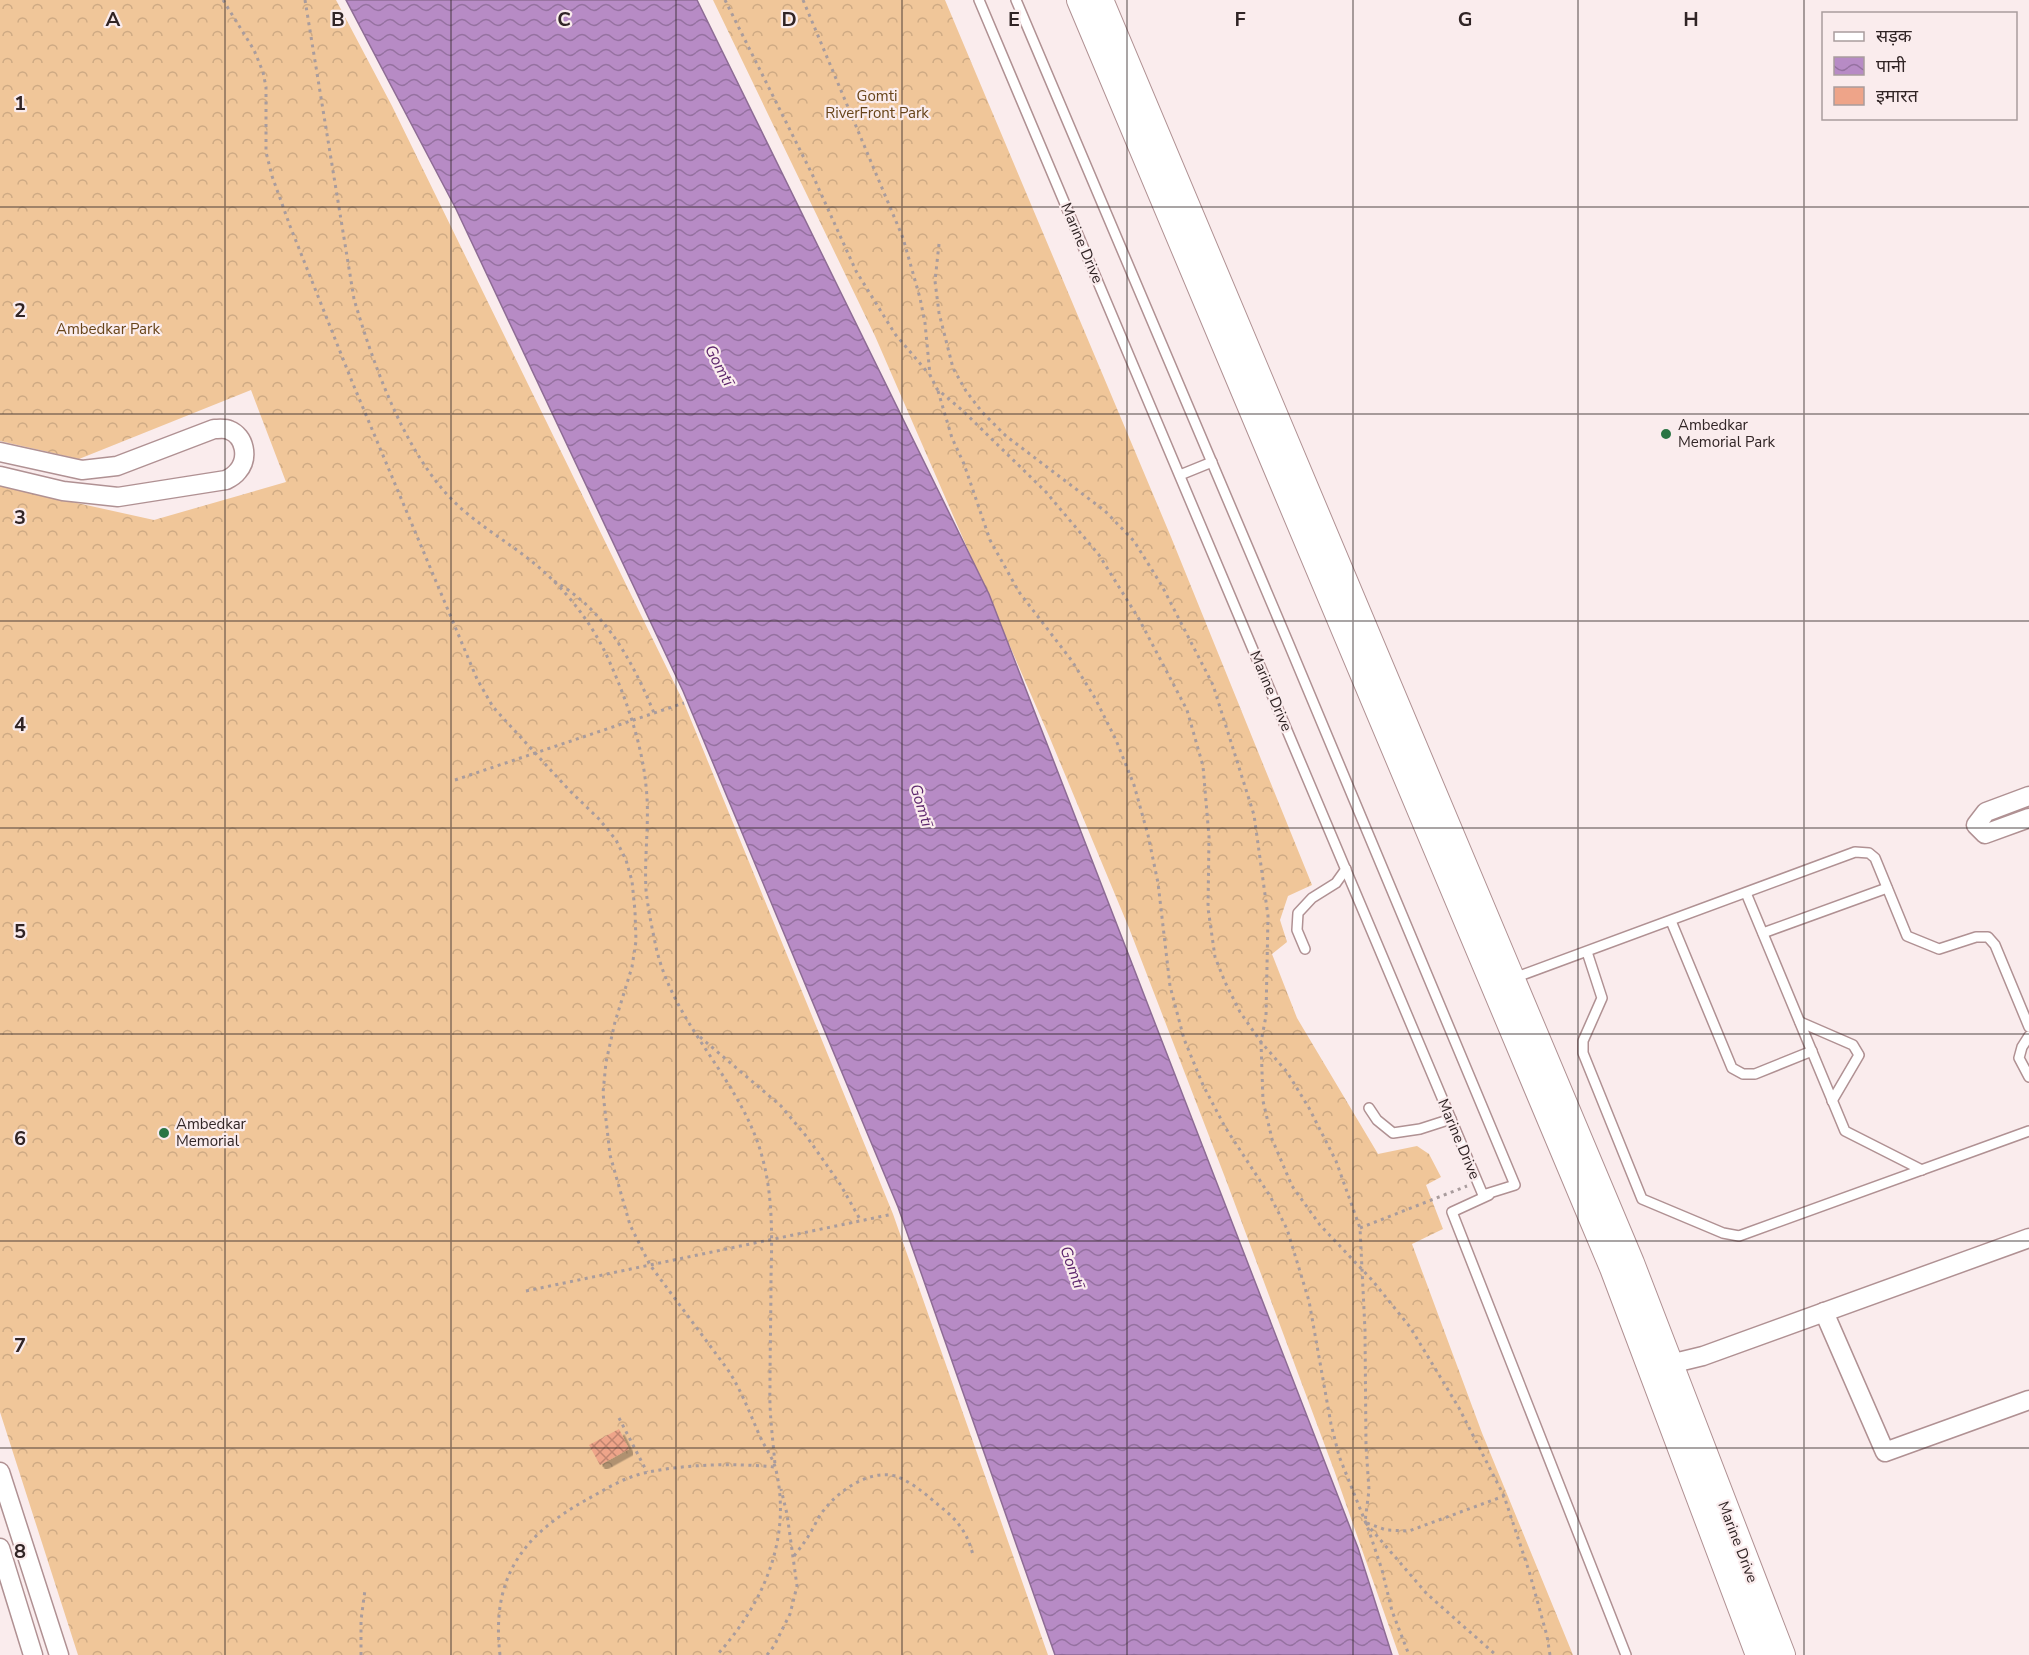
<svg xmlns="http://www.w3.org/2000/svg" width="2029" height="1655" viewBox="0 0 2029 1655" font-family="'Nunito Sans','Noto Sans Devanagari',sans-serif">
<defs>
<pattern id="forest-crowns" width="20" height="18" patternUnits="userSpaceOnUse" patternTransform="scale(1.5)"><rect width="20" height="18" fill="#f0c699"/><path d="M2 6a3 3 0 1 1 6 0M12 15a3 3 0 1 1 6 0" fill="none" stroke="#ceaa84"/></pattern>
<pattern id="water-waves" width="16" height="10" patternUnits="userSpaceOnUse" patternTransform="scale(1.5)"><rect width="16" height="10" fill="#b78bc5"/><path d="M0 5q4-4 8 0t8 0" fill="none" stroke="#9571a0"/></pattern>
<pattern id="building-cross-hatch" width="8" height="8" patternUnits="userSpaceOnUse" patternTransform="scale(1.5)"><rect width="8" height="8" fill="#eea489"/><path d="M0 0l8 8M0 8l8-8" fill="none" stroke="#c18570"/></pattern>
<filter id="shadow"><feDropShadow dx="5.5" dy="5.5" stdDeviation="0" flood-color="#0004"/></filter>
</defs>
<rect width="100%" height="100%" fill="#faeced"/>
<g fill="url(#forest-crowns)">
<path d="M0,0h336l56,106 292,597 209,511 155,441h-970l-78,-243v-926l154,34 132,-38 -35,-92 -172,69 -79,-18z"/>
<path d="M713,0h232l226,537 141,348 -24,11 -8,24 7,22 -15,12 25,64 81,136 39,-8 12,8 12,23 -15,8 17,44 -31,15 70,189 91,222h-174l-65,-185 -108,-290 -97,-252 -80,-192 -174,-400z"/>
</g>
<path fill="url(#water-waves)" stroke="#8e6c95" stroke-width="1.5" d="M346,0h351l292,594 369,954 34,107h-337l-157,-448 -215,-516 -227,-482z"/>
<path fill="url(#building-cross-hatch)" filter="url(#shadow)" d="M619,1429l10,20 -29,16 -11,-20z"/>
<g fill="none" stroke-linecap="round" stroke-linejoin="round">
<g stroke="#b09193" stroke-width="12">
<g id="lane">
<path d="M979,0l504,1195 32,-10 -227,-543 -272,-642"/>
<path d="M1180,475l32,-13"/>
<path d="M1746,893l99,238 77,39"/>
<path d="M1671,921l61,147 11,6h12l57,-23"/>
<path d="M1763,933l124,-45"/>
<path d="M1305,949l-8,-19 1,-17 14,-15 24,-15 10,-14"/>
<path d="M1587,952l15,46 -19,43v12l59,146 81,34 16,3 290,-105"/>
<path d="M1514,978l341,-126 14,1 6,5 32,78 32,13 37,-12h12l7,8 34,82"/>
<path d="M1800,1022l53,23 6,10 -27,46"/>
<path d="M2029,1036l-7,11 -3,11 10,19"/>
<path d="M1369,1108l8,12 16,13 27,-4 31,-10"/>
<path d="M1489,1195l-37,17 174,443"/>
</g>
</g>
<g stroke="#b09193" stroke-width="21">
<g id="street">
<path d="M0,452l82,18 35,-4 97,-37c4,0 11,-1 15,1 16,6 20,28 9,41 -3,4 -8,7 -12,9l-108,17 -55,-6 -63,-15"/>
<path d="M2029,796l-43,16 -10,13 9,9 44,-16"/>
<path d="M1824,1312l61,140 144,-52"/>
<path d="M1670,1364l33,-8 326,-118"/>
<path d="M0,1472l59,183"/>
<path d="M0,1548l33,107"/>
</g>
</g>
<g stroke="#b09193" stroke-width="28">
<g id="secondary">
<path d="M1080,0l533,1268 146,387"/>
<path d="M1100,0l531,1263 151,392"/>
</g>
</g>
<g stroke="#a99c9d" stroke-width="3" stroke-dasharray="3 4.5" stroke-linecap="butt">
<path d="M223,0l31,50 9,22 3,15v65l6,24 18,50 63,158 124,295 16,28 76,83 30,29 17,21 10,20 6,21 3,30 1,30 -4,26 -17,55 -9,40 -3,31 7,62 20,70 20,40 78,105c13,20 21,41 30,62 5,13 15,25 18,38 16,69 -13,134 -59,185"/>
<path d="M305,0l49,299c20,68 54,164 109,211 23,20 49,35 72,54 28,23 53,54 69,86 19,39 38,92 42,136 4,34 -2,69 0,104 2,19 6,38 10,57 18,80 87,134 107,213 10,38 9,78 8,117 0,36 -1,73 -1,110 -1,26 3,52 5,78"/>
<path d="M725,0l88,176 43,95 39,63 34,40"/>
<path d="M803,0l100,238 17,60 5,25 5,52 7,14 25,21 84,82 53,63 40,64 48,91 16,56 6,71 -1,71 7,49 10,25 15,30 21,30 26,30 22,36 27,53 24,67 5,102 1,116 3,44 -4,32 62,72 69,61"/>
<path d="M939,244l-4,37 4,32 14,55 13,23 16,21 24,24 99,75 29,30 28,45 51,99 41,130 14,101 -2,100 -5,26 2,59 9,38 20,47 28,39 52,55 38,47 49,81 45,88 25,75 18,65 3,19"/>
<path d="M938,391l14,47 12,26 26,76 29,52 53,69 23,37 21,42 18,45 14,50 10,48 12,103 14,53 19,46 22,42 45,69 17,33 22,72 22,123 8,32 30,75 13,39 10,41 17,44"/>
<path d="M554,581c51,29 78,79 100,132"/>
<path d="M455,780l229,-77"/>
<path d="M700,1037l81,69 26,31 33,47 21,37"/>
<path d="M1360,1228l107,-42"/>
<path d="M526,1291l367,-77"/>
<path d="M619,1418l28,54"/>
<path d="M1367,1523l19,7 23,1 95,-35"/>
<path d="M794,1556c7,-9 13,-17 18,-26 4,-7 7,-15 12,-20 14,-19 46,-41 71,-34 12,4 26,14 35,22 23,19 35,27 43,57"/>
<path d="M361,1655v-35l4,-30"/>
<path d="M500,1655c-9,-76 21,-119 86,-155 18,-10 37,-22 58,-27 41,-9 89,-10 131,-6"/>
<path d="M767,1655l7,-9 16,-32 7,-28 -10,-72 -6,-25"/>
</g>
<use href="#lane" stroke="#fff" stroke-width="9"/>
<use href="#street" stroke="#fff" stroke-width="18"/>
<use href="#secondary" stroke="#fff" stroke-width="26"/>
</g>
<path fill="none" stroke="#302425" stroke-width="1.5" stroke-opacity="0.55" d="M225,0v1655M451,0v1655M676,0v1655M902,0v1655M1127,0v1655M1353,0v1655M1578,0v1655M1804,0v1655M0,207h2029M0,414h2029M0,621h2029M0,828h2029M0,1034h2029M0,1241h2029M0,1448h2029"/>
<g fill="#2a7544" stroke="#faeced" stroke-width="2">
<circle cx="1666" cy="434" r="6"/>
<circle cx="164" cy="1133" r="6"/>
</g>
<g text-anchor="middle" stroke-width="4.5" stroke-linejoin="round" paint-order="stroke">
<g font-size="15" fill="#674419" stroke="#faeced">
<text x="877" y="101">Gomti<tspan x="877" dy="17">RiverFront Park</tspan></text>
<text x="108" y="334">Ambedkar Park</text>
</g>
<g font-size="15" fill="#302425" stroke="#faeced">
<text transform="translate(1082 243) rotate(67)" y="5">Marine Drive</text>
<text transform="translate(1271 691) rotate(67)" y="5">Marine Drive</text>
<text transform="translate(1459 1139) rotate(67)" y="5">Marine Drive</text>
<text transform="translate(1738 1542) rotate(69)" y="5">Marine Drive</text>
</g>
<g font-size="15" fill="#302425" stroke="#faeced" text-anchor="start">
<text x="1678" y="430">Ambedkar<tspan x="1678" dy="17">Memorial Park</tspan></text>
<text x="176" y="1129">Ambedkar<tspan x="176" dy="17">Memorial</tspan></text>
</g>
<g font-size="16" font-style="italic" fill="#5d266d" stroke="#faeced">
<text transform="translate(720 365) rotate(62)" y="6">Gomtī</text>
<text transform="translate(922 805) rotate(73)" y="6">Gomtī</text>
<text transform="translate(1073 1267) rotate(70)" y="6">Gomtī</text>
</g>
</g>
<g font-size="20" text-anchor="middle" font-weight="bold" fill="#302425" stroke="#faeced" stroke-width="4.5" stroke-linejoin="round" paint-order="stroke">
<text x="113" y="26">A</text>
<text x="338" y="26">B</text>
<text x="564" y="26">C</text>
<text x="789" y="26">D</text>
<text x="1014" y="26">E</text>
<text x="1240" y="26">F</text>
<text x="1465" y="26">G</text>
<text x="1691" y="26">H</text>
<text x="20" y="110">1</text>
<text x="20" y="317">2</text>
<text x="20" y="524">3</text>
<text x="20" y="731">4</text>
<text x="20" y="938">5</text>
<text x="20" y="1145">6</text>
<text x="20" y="1352">7</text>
<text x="20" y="1558">8</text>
</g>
<rect x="1822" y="12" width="195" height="108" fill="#faeced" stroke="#a99c9d" stroke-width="1.5"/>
<rect x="1834" y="32" width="30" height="9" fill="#ffffff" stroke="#a99c9d" stroke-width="1.5"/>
<text x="1876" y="42" font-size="18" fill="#302425">सड़क</text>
<rect x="1834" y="57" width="30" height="18" fill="url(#water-waves)" stroke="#a99c9d" stroke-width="1.5"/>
<text x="1876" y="72" font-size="18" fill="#302425">पानी</text>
<rect x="1834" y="87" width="30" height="18" fill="#eea489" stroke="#a99c9d" stroke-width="1.5"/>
<text x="1876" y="102" font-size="18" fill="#302425">इमारत</text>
</svg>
